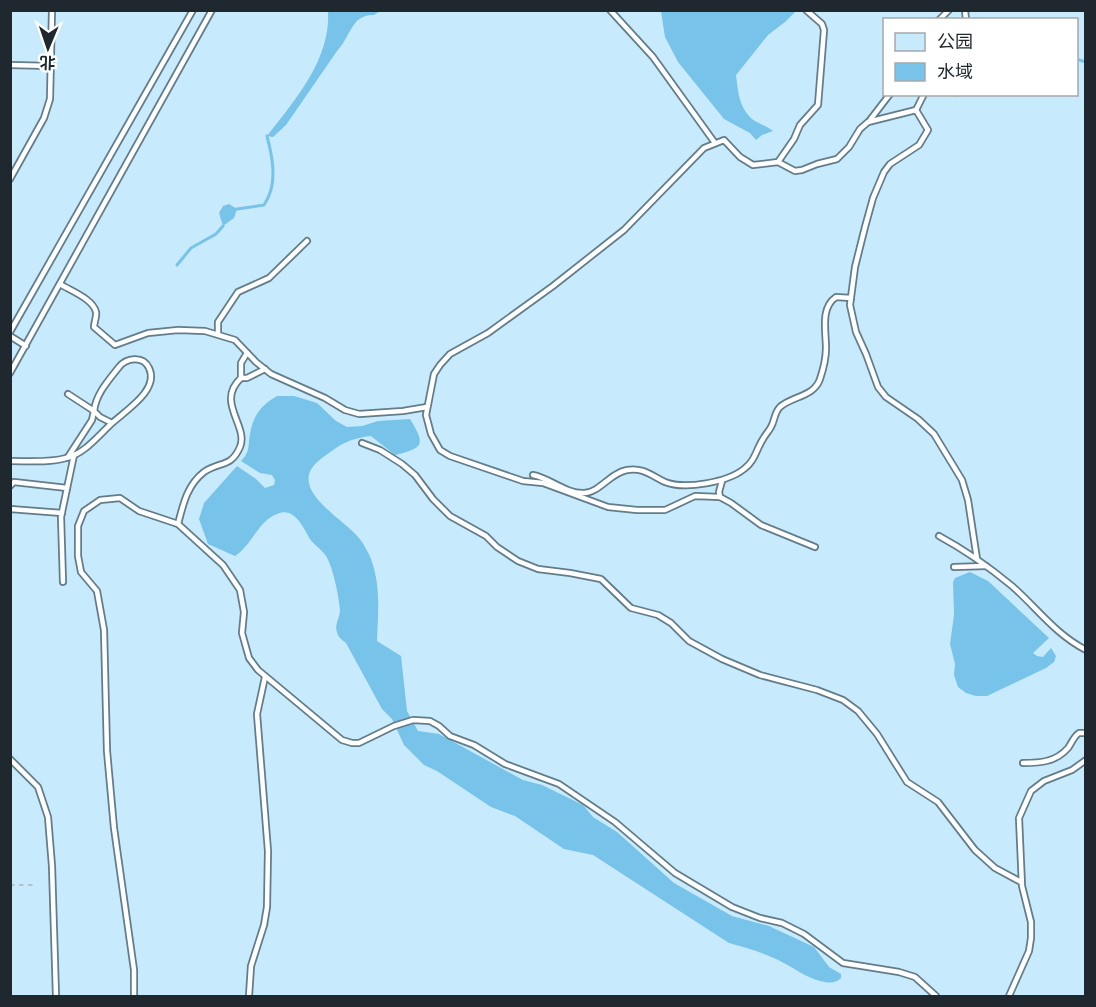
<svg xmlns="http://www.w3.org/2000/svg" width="1096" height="1007" viewBox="0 0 1096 1007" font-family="Commissioner,'Noto Sans SC',sans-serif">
<rect width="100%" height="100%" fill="#f5fafd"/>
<path fill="#c7eafd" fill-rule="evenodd" d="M10,11h1075v985h-1074zM884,20h192v74h-192z"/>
<g fill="#78c3e9">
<path d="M328,11h52l-6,4c-23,-1 -23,22 -37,36l-51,74 -13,12 -6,-1c28,-36 64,-77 61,-125z"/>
<path d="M661,11h135l-11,11 -17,13 -32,40c2,17 3,32 16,44 5,4 15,7 21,12l-11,4 -6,5 -6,-7 -26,-14 -46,-57 -13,-25z"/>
<path d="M229,204l8,5 -3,9 -11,8 -4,-13 4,-7z"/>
<path d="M277,396h17l23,7 19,18 11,6 15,-1 16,-5 32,-2c15,25 15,29 -15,36l-24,-19c-24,3 -31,9 -49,22 -40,29 20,59 37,80 5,6 9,14 12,21 10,27 7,54 6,82l24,15 6,55 11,20 21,3 84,46 19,5 41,20 10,12 24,15 57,51 58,33 37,10 45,21 15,20 12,7v4c-6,6 -13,5 -21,3 -13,-3 -26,-13 -38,-19 -17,-9 -35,-14 -53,-19l-136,-88 -29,-6 -49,-33 -24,-9 -54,-36 -13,-6 -20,-20 -12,-26 -10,-10 -36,-66c-4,-3 -8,-6 -9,-11 -3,-6 3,-15 3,-22 -1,-13 -7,-43 -14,-54 -4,-6 -12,-11 -16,-17 -7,-12 -16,-33 -33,-25 -19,7 -25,31 -42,42l-27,-12 -9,-25 5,-16 33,-37 19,13 9,9 9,-3 1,-5 -3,-5 -12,-2 -19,-12c9,-9 7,-15 9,-27 3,-18 11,-29 27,-38z"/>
<path d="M970,572l18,9 61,57 -16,15 4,3 6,1 8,-9 5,8 -2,6 -8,6 -59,28h-11l-10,-3 -8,-6 -4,-12 1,-11 -5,-20 4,-29 -1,-33 2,-4z"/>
</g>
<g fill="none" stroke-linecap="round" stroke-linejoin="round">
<g stroke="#78c3e9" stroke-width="3">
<path d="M1076,59l10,3"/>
<path d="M955,95v-1"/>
<path d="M237,209l27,-4c14,-20 9,-46 3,-69"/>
<path d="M177,265l14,-17 25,-14 7,-8"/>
</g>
<g stroke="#627c89" stroke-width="8">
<g id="lane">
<path d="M610,10l43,47 62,86"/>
<path d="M965,10l1,10"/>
<path d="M939,20l10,-10"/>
<path d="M10,65l41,1"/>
<path d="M916,110l8,-16"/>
<path d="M870,120l20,-26"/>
<path d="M778,162l16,-23 6,-14 18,-20 6,-75 -2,-6 -16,-14"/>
<path d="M10,179l34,-61 6,-19 2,-89"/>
<path d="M60,284c11,7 33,15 36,28 1,5 -2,10 -2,15l21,18 33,-12 30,-3 27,1 30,9 21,22 15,12 54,24 20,12 14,4 44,-3 24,-4"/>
<path d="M10,332l183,-322"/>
<path d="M218,334v-12l20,-30 31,-14 38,-37"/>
<path d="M10,336l16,10"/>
<path d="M10,373l202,-363"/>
<path d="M241,378v-15l6,-10"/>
<path d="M362,443l18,7 22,14 13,11 18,24 17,17 36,20 11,11 21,14 20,8 32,4 31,6 30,29 27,7 13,8 18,18 33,18 38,16 57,15 26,10 15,11 19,23 30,48 31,20 37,48 20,18 26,14"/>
<path d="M68,457l24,-37 2,-9 -26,-17"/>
<path d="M10,461c18,0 38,2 56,-3 18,-4 31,-21 44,-33 13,-13 50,-34 39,-57 -6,-13 -23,-10 -30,-1 -11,14 -23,27 -25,44l6,6 12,6"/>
<path d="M533,475c17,3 33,19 51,18 15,0 26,-20 43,-23 16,-3 25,6 38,12 20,8 63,0 79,-13 11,-8 12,-19 19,-30 2,-4 6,-8 8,-12 4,-7 3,-14 9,-20 12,-11 34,-10 40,-28 3,-9 6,-22 6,-31 0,-17 -6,-40 10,-51l15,1"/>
<path d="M10,486l4,-4 53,6"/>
<path d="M720,497l-1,-5 3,-11"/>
<path d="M10,509l52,4"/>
<path d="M178,524c5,-19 9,-39 26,-52 16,-11 27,-4 36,-25 9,-21 -25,-45 1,-69h6l18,-9"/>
<path d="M939,536c26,14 50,31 73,50 25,22 43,48 74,64"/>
<path d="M815,547l-54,-22 -30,-22 -11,-6 -25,-1 -30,14h-28l-29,-3 -65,-24 -20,-2 -73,-25 -10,-6 -9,-16 -5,-19 8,-41 6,-9 10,-11 38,-21 65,-47 71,-56 80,-82 20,-8 16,17 13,8 25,-3 17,9 7,-1 15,-6 20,-5 12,-12 11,-18 8,-7 48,-12 12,20 -9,15 -29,19 -6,8 -11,26 -8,29 -10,40 -5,38 6,27 10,22 12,33 8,10 32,22 16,15 28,46 6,20 9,59"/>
<path d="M954,567l32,-1"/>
<path d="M63,582l-2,-65 13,-62"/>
<path d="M10,759l28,28 10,30 4,49 4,130"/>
<path d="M1023,763c17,0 33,-1 45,-15 4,-5 5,-11 11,-15h7"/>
<path d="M134,996v-26l-20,-142 -7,-77 -3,-121 -7,-39 -16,-19 -3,-16v-30l6,-15 16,-11 20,-2 19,13 39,13 45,41 17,25 4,22 -2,21 7,25 9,12 84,70 10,3h7l35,-17 19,-6 17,1 9,5 11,10 24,9 31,19 54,20 56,38 60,51 57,34 28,11 22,5 22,11 39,29 56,9 16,5 21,19"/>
<path d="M249,996l2,-30 13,-41 3,-18 1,-56 -11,-137 8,-37"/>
<path d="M1009,996l20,-45 2,-13v-16l-9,-36 -3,-68 12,-27 13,-10 28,-11 14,-10"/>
</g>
</g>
<path stroke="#afb6ba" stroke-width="1.5" stroke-dasharray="4.5 4.5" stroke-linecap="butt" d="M10,885h23"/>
<use href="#lane" stroke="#fff" stroke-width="4.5"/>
</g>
<rect width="1096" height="1007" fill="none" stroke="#1e282e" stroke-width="24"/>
<rect x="883" y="18" width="195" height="78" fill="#ffffff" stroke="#a5a9ab" stroke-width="1.5"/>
<rect x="895" y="33" width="30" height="18" fill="#c7eafd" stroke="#a5a9ab" stroke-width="1.5"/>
<text x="937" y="48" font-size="18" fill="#1e282e">公园</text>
<rect x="895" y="63" width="30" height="18" fill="#78c3e9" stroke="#a5a9ab" stroke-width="1.5"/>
<text x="937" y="78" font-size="18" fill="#1e282e">水域</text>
<g transform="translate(48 48) rotate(182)" stroke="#ffffff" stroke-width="4.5" paint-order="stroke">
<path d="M0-4.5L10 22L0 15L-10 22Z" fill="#1e282e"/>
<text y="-9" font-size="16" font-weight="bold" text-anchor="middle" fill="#1e282e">北</text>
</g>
</svg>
